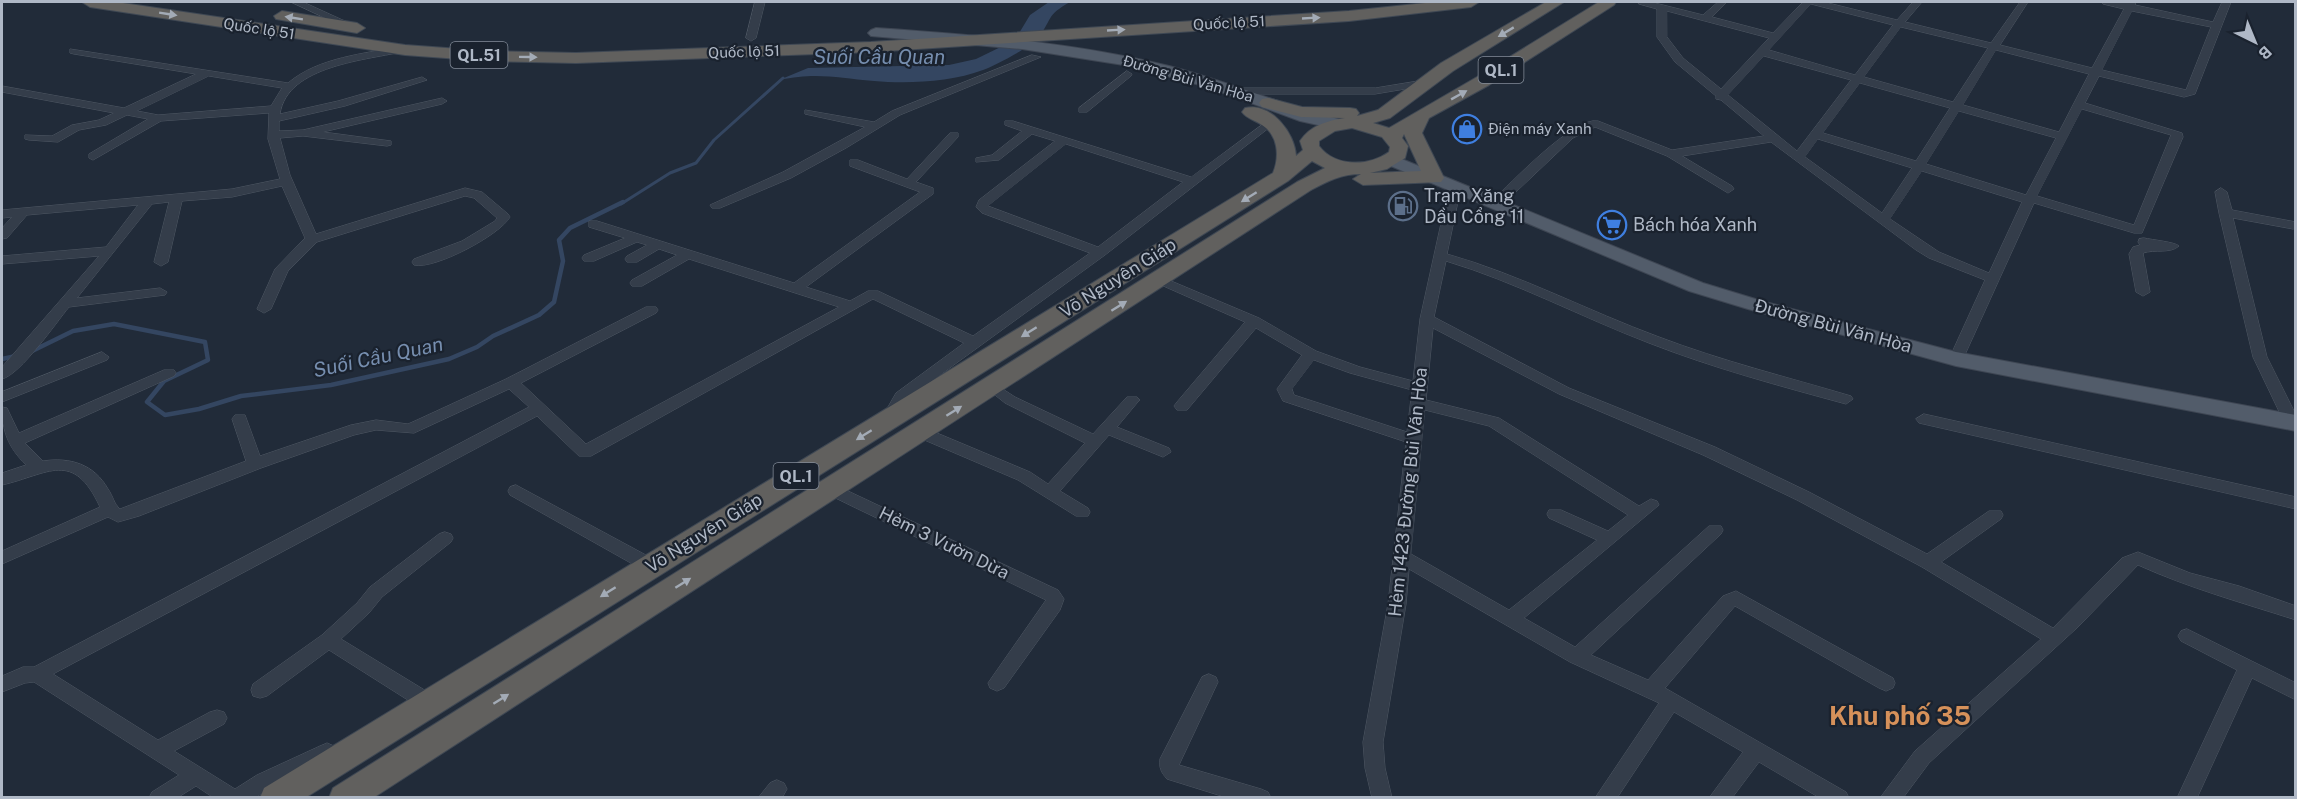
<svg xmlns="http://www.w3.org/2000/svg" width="2297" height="799" viewBox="0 0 2297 799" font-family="'Public Sans',sans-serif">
<rect width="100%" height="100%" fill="#212b39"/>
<path fill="#344661" d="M1049,2h21c-25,14 -17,17 -32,36 -7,9 -44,28 -55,32 -32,12 -75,14 -109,11 -37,-3 -57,-9 -95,-1l29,-12 141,-3 27,-6 39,-19 15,-25z"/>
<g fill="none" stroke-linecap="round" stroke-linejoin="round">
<path stroke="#344661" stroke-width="3" d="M621,204l49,-31 26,-10 18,-23 69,-62"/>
<g stroke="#344661" stroke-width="4.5">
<path d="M28,353l45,-22 41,-7 91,18 3,18 -44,21 -17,21 18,13 34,-6 42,-13 90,-11 118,-26 28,-12 16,-11 46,-21 15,-13 9,-41 -4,-21 11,-12 53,-26"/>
<path d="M2,359l14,-3"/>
</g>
<g stroke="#4f5864" stroke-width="1">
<g id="minor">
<path d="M291,2h12l55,25 -9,2z"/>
<path d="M755,2h10l-9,36 -5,3 -5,-3z"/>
<path d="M1638,2h13l52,13 15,-13h9l-15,15 61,16 30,-31h21l73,18 16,-18h9l-17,20 86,21 29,-41h8l-28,43 92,23 32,-59 -21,-5 -1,-2 24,1 10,-1 -1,3 78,17 9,-20h9l-36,92 -11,3 -85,-21 -14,27 97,30 1,4 -41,96h-8l-100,-30 -71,156 -7,5 -7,-5 36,-79 -56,-22 -13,-8 -145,-108 -89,14 50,30 2,3 -6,4 -61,-37 -72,-29 -22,11 -73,69h-8v-6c18,-17 82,-85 106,-80l74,29 92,-14 -43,-36 -5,-1v-3l-41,-34 -18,-25v-28l-18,-5zM1811,4l82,21 -38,50 -86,-25zM1667,11l102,27 -48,51 -38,-31 -16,-21zM2132,11l79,16 -25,63 -84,-20zM1901,27l87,21 -35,54 -89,-25zM1996,50l93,24 -30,58 -96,-27zM1764,56l87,24 -54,71 -69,-56zM1860,83l90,25 -34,53 -93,-28zM2082,109l89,26 -37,90 -97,-29zM1959,111l97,27 -30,57 -100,-31zM1818,139l94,29 -30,45 -77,-56zM1922,171l100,31 -33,71 -50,-21 -49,-33z"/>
<path d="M402,46l5,3 -1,2c-38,9 -119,14 -126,63l58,-13 84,-24 5,3 -82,26 -66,15v10l24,-1 139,-32 5,3 -5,3 -119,28 68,9v4l-4,1 -84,-10 -23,2 10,37 26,59 149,-46 17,4 26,22 2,3c-10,18 -76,53 -96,48l-2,-3 2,-3 48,-18 33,-20 2,-3 -23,-20 -9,-2 -148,46 -29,29 -17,38 -7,4 -7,-4 18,-40 30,-31 -23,-52 -50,11 -50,4 -14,61 -7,4 -7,-4 15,-60 -17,2 -75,94 83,-10 7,4 -2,3 -96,12c-14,17 -48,67 -67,72v-12l97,-111 -97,8v-8l104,-9 32,-42 -111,10 -20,23 -5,1v-11l10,-11 -10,1v-8l230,-21 48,-10 -12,-40 1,-26 -108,8 -68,39 -4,-2v-4l59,-35 -21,-4 -21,10 -27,5 -21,12 -29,-2 -4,-1v-4l27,1 20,-11 27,-5 15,-7 -112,-21v-6l122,22 72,-34 -122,-20 -4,-1v-4l218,34c31,-26 76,-29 114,-37zM209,76l73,12 -11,18 -113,9 -21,-4z"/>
<path d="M1032,55l9,2 -141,58 -54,33 -55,30 -71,30h-8l-2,-3 73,-33 82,-45 -60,-13v-4l69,12 18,-11z"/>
<path d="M1127,71l5,3 -1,2 -44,36h-8v-4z"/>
<path d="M1425,80l4,1v4l-54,9h-137l-5,-3 5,-3h137z"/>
<path d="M1270,119l4,1v4l-169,131 -198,144 -13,24h-10l-3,-4 15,-26 68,-50 -91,-44 -282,157h-12l-42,-40 -484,258 105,66 52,-28 7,-2 7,2 3,6 -3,6 -50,27 61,38 22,-14 63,-29 7,-3 7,3 3,6 -3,6 -63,29 -16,11h-41l-18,-12 -19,12h-28l3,-6 27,-17 -145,-93 -9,1 -23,9v-16l21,-9h11l495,-260 -20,-18 -95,44 -38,-3 -22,5 -93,33 -122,48 -21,6 -10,-5 -106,47v-13l98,-44c-27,-58 -51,-33 -98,-22v-12l24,-8c-18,-18 -24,-34 -24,-58l5,1 12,25 145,-63h10l2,3 -2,3 -149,67 18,18c27,-4 51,3 65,28 5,7 6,15 12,20l126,-48 -14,-42 3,-4h10l15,41 91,-31 25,-5 32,4 9,-4 89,-41 140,-72h10l2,3 -2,3 -135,70 65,61 253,-137 -150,-48 -47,27h-10l-2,-3 2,-3 45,-25 -18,-6 -22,13h-10l-2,-3 2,-3 20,-11 -10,-3 -43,19h-10l-2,-3 2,-3 41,-17 -36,-11v-6h8l197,62 126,-91 -70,-26v-6h8l49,19 43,-46h8v4l-42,45 17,6v6l-127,93 44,14 18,-10h10l95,45 117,-83 -108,-40 -6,-6 3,-7 76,-59 -23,-7 -33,26 -23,2v-4l16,-3 30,-24 -17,-6v-4h8l178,56zM1066,144l117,38 -85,65 -110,-41z"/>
<path d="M1455,183l6,4 -14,67c74,21 141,57 212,83 63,24 128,40 192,59l2,3 -7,5c-66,-18 -133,-36 -197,-61 -68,-26 -133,-61 -203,-82l-12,56 135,71 146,59 94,45 118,62 62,-43h12l2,4 -2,4 -60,43 112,66 69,-70 16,-6 52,21 49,13 57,20v14c-53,-17 -107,-32 -158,-55l-60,62 -149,136 -26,35h-23l35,-47 126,-112 -119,-72 -125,-67 -94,-45 -144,-61 -126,-66 -7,72 73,18 140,88 12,-7 6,2 2,4 -135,113 51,29 134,-121h12l2,4 -2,4 -130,121 57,25 75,-84 13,-5 157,87 2,5 -2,5 -7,3 -7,-3 -144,-82 -70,82 181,104 3,6h-29l-61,-36 -27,36h-23l34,-46 -69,-40 -57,86h-22l64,-95 -89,-41 -161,-93 -3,35 -23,138 2,26 7,30h-20l-7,-30 -2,-26 25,-138 18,-162 -123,-41 -6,-12 25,-34 -46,-27 -69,82h-10l-3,-4 3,-4 68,-80 -93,-41 7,-4 5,1 95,40 57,33 44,16 53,14 7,-62 29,-132zM1314,360l36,13 62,17 -5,42 -113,-37 -2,-6zM1425,410l64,16 139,89 -20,16 -47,-21h-12l-2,4 2,4 48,22 -88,70 -98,-56z"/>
<path d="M2221,188l6,4 5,18 64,12v6l-3,1 -60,-11 34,139 29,58v11h-10l-33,-69 -34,-144 -4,-21z"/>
<path d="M2144,238c9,2 31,4 35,8 -9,8 -24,3 -36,7l7,39 -7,4 -7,-4 -7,-38 4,-7 7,-2 -2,-3 1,-3z"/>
<path d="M102,352l7,5 -2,3 -105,42v-10z"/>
<path d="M992,382l23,15 78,37 34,-37h10l3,3 -3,3 -20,24 52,21 2,4 -8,5 -54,-22 -49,56 28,17 2,4 -2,4h-12l-58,-36 -103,-44 -3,-4 3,-4h10l105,44 18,12 37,-41 -80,-40 -20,-16z"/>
<path d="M1924,414l372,83v12l-377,-86 -3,-4z"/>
<path d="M831,483l227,107 6,9 -4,11 -56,78 -7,3 -7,-3 -2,-5 58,-83 -221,-107 -2,-4 2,-4z"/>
<path d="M516,485l141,76 3,5 -3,5 -6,2 -6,-2 -135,-76 -2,-4 2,-4z"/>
<path d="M445,532l6,2 2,4 -2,4 -69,55 -13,16 -28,26 95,58 3,6 -3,6 -7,2 -7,-2 -93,-59 -62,46 -7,2 -7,-2 -2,-6 2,-6 69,-49 35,-32 13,-16 69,-53z"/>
<path d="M2187,629l109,54v17l-44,-22 -55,120h-20l60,-128 -56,-29 -3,-5 3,-5z"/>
<path d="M1209,674l7,3 2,5 -39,83 82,24 7,3 3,6h-43l-61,-19c-6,-7 -8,-11 -7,-20l42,-82z"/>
<path d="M777,780l7,3 3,6 -5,9h-24l12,-15z"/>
</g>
</g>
<g stroke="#3e4653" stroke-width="2">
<g id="primary">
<path d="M876,28c99,7 197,14 293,38 59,15 114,40 173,54l2,4 -8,5 -36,-8 -93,-34 -77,-21 -108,-17 -151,-13 -3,-3 3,-3z"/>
<path d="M1392,155l311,128 59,18 194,51 340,63v16l-340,-65 -208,-57 -59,-18 -303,-127 -3,-4z"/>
</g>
</g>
<g stroke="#3f4854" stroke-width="2">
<g id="trunk">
<path d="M82,2h34l289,43 82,6 89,2 295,-11 478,-31 86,-9h44l-8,5 -122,14 -478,31 -295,11 -89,-2 -82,-6 -315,-48z"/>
<path d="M1546,2h18l-111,69 -63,47 -17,5 16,5 88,-51 122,-75h17l-2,3 -125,80 -60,33 -7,15 22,45 -3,4 -78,3 -10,-6 8,-5c-20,0 -33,7 -50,16l-938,608h-44l4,-10 964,-606 28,-14 -13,-7 -24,20 -983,617h-45l4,-10 1009,-615c7,-17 5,-38 -11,-48 -7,-5 -15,-6 -20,-13l3,-4c26,-6 50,25 51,48l7,-6 -3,-9c11,-16 27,-20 45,-23l-44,-1 -39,-10 -3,-4 3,-4 6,-1 34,9 48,1 6,1 3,4 -2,3 21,-6 63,-47zM1352,128l30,9 8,10 -1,5c-21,15 -54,15 -70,-6v-5l16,-10zM1404,134l17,37 -51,2 17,-4 18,-11 3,-12 -6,-8z"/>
<path d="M282,11l75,12 8,5 -8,5 -81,-14 -2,-3z"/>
</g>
</g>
<use href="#minor" fill="#343d4a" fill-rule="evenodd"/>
<use href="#primary" fill="#525c6a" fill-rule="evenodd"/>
<use href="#trunk" fill="#61605e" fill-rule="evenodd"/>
</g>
<defs><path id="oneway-solid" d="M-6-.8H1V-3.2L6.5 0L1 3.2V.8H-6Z" transform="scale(1.5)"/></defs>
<g fill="#a3abb6">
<use href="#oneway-solid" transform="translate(168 14) rotate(9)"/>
<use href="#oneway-solid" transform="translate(294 18) rotate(-171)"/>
<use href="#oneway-solid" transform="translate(1311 18) rotate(-3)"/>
<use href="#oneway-solid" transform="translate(1116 30) rotate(-3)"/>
<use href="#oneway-solid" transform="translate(1506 32) rotate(149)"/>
<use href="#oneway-solid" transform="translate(528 57) rotate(1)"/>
<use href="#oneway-solid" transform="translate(1459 95) rotate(-29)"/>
<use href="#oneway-solid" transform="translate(1249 197) rotate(148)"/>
<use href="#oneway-solid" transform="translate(1119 306) rotate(-32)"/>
<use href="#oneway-solid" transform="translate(1029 332) rotate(148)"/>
<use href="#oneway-solid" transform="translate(954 411) rotate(-32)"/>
<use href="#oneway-solid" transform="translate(864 435) rotate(148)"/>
<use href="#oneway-solid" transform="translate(683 583) rotate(-32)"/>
<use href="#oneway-solid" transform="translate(608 592) rotate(148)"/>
<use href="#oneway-solid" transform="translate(501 699) rotate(-32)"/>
</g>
<defs>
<g id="shop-ring" transform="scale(1.5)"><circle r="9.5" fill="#1a222e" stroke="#3f7fe0" stroke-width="1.5"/><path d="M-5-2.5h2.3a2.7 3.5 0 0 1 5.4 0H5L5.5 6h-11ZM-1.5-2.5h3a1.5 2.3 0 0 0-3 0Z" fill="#3f7fe0"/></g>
<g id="fuel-ring" transform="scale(1.5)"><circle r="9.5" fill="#1a222e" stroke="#5c6f8a" stroke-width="1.5"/><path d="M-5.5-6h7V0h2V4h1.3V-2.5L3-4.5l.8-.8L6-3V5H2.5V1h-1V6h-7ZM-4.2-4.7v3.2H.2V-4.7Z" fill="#5c6f8a"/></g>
<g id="supermarket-ring" transform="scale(1.5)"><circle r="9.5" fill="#1a222e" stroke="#3f7fe0" stroke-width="1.5"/><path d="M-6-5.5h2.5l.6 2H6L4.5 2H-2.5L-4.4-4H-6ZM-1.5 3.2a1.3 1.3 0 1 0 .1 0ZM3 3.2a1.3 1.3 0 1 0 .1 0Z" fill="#3f7fe0"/></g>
</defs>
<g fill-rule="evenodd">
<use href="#shop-ring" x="1467" y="129"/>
<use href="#fuel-ring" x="1403" y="206"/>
<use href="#supermarket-ring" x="1612" y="225"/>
</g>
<g text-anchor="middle" stroke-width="4.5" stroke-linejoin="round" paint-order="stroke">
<g font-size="15" fill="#afb8c6" stroke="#1a222e">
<text transform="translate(1229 23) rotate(-3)" y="5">Quốc lộ 51</text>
<text transform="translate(259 29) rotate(9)" y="5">Quốc lộ 51</text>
<text transform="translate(744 52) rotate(-2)" y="5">Quốc lộ 51</text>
<text transform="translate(1188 79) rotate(16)" y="5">Đường Bùi Văn Hòa</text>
</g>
<g font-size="15" fill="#afb8c6" stroke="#1a222e" text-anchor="start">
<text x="1488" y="134">Điện máy Xanh</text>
</g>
<g fill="#1a222e" stroke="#828b98" stroke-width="1.5">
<rect x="450.5" y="42" width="57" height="26" rx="4.5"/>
<rect x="1478.5" y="57" width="45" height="26" rx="4.5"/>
<rect x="773.5" y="463" width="45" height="26" rx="4.5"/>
</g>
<g font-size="16" font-weight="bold" fill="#afb8c6">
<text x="479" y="61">QL.51</text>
<text x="1501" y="76">QL.1</text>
<text x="796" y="482">QL.1</text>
</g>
<g font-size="18" fill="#afb8c6" stroke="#1a222e" text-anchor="start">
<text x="1424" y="202">Trạm Xăng<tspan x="1424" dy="21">Dầu Cổng 11</tspan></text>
<text x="1633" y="231">Bách hóa Xanh</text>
</g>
<g font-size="18" fill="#afb8c6" stroke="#1a222e">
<text transform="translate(1118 278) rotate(-32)" y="6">Võ Nguyên Giáp</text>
<text transform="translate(1833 326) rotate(15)" y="6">Đường Bùi Văn Hòa</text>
<text transform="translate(1408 492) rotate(-84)" y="6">Hẻm 1423 Đường Bùi Văn Hòa</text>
<text transform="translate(704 533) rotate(-32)" y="6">Võ Nguyên Giáp</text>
<text transform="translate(944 543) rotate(26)" y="6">Hẻm 3 Vườn Dừa</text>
</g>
<g font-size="20" font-style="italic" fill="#768eaf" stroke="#1a222e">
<text x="879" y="64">Suối Cầu Quan</text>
<text transform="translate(378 357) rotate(-12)" y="7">Suối Cầu Quan</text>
</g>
<g font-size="26" font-weight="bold" fill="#d6915a" stroke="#1a222e">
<text x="1900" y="725">Khu phố 35</text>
</g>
</g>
<rect width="2297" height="799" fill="none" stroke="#afb8c6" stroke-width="6"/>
<g transform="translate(2255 42) rotate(137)" stroke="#1a222e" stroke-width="4.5" paint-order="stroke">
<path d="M0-4.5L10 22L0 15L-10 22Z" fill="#afb8c6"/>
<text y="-9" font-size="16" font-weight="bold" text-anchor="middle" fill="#afb8c6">B</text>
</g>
</svg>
